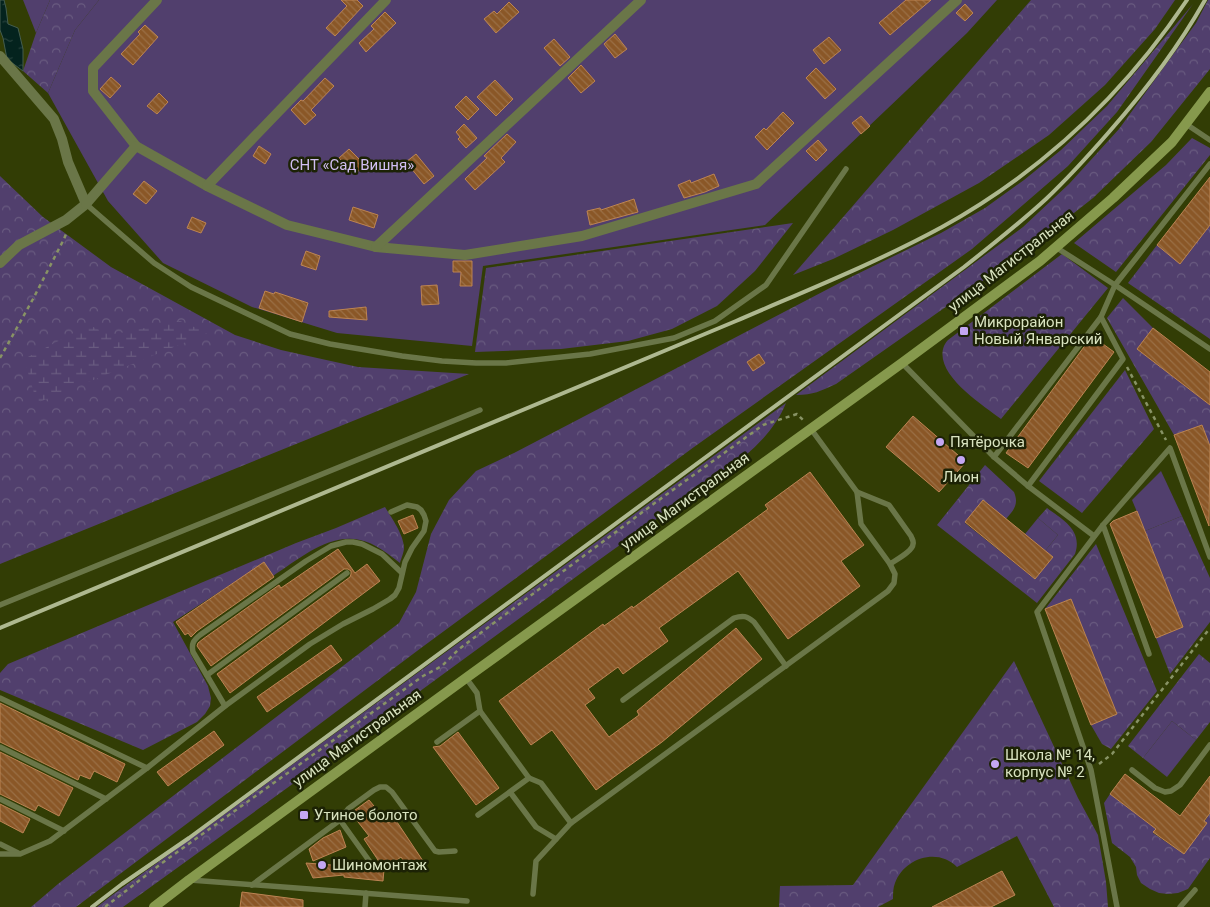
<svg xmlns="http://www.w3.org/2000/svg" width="1210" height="907" viewBox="0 0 1210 907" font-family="Roboto,sans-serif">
<defs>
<pattern id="forest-crowns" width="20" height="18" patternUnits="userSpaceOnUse" patternTransform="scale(1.25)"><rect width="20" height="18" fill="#513f6d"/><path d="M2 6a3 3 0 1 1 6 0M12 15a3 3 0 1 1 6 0" fill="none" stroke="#695b80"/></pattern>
<pattern id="wetland-marsh" width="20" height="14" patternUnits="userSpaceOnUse" patternTransform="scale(1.25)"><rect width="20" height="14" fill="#513f6d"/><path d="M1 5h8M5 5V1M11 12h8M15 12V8" fill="none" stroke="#695b80"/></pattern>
<pattern id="water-ripples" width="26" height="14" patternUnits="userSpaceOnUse" patternTransform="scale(1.25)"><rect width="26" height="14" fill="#04231e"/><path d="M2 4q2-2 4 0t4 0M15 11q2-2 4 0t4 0" fill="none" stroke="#28433d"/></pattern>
<pattern id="building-back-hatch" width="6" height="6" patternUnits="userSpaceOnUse" patternTransform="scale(1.25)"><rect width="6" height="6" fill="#8a5727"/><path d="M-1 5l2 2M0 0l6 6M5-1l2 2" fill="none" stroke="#9a6f45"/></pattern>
</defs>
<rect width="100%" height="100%" fill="#323d05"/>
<g fill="#513f6d">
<path d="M23,0h27l-14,33z"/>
<path d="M99,0h898l-30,33 -202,192 -282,41 -11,80 -135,-13 -85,-26 -89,-44 -55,-62 -60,-108 27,-63z"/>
<path d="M1161,471l21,45 -37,15 -13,-31z"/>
<path d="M1038,518l20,17 -13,16 -20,-17z"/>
<path d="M1172,721l24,19 -29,37 -24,-19z"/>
</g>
<g fill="url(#forest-crowns)">
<path d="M50,0h49l-24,30 -27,63 -25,-22 13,-38z"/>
<path d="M1031,0h144l-20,29 -50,56 -56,50 -70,48 -86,47 -60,29 -40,16z"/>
<path d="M1208,0h2v69l-59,73 -58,56 -66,52 -191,134c-16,7 -22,11 -40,11l227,-168 46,-43 50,-55 77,-106z"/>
<path d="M1193,4l-76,108 -49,54 -96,83 -278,198 -273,201 -345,259h-45l27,-23 341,-261 17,-31 15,-58 18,-34 27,-29 38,-18 335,-175 92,-45 44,-25 39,-28 37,-30 46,-44z"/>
<path d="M1192,138l18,10v7l-94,117 -42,-29 92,-78z"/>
<path d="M0,176l43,41 68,50 124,68 46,15 77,17 111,7 -469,190z"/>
<path d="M793,223l-38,48 -38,35 -45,23 -44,12 -67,8 -86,3 11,-84z"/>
<path d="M1210,225v114l-82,-56 29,-38 23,18z"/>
<path d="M1062,254l46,34 -107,131c-18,-14 -68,-45 -57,-73 1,-2 2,-4 4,-6z"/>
<path d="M1123,298l30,30 -16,21 73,56v41l-8,-21 -28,10 -67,-117z"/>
<path d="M1125,370l29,59 -72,84 -43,-32z"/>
<path d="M786,403c-18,45 -68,73 -106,99 -30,22 -62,44 -92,66 -155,114 -310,227 -465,339h-26l14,-11 103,-74z"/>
<path d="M985,465l29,27c5,12 0,18 -8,27l-23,-19 -18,23 70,56 18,-22 -8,-6 13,-16 -20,-17 9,-10c16,12 36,22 28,46l-38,49 -100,-78z"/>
<path d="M385,507c6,10 19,28 19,41 0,4 -3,11 -4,15 -12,-9 -25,-20 -40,-23 -32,-7 -62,20 -87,36l-9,-13 -91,59 35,64 3,12 -1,8 -5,8 -8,8 -54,28 -143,-60v-17l8,-9 288,-121 40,-15z"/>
<path d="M1182,516l28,62v44l-40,52 -14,-36 27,-11 -38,-96z"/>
<path d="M1096,544l61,147 -46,58 -9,-5 -11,-19 26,-11 -46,-115 -26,10z"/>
<path d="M1199,654l11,9v59l-14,18 -24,-19 -29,37 -15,-12z"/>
<path d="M1014,661l64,137 20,37 8,47 2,25h-54l-37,-71 -60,31c-19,-20 -53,-9 -62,16 -2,5 -2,10 -2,16l-15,8h-99l1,-21 73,-1z"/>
<path d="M1110,794l46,35 -3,4 31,21 26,-41v45l-22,31 -10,4 -10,1 -9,-1 -9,-4 -9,-6 -4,-8 -1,-8 -6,-10 -18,-14 -8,-40z"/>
</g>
<path fill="url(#wetland-marsh)" d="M180,321l28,12 -171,70 -13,-44 65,-34 21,10z"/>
<path fill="url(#water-ripples)" stroke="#445d4f" d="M0,0h4l2,8 2,16 10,4 5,21v22l-16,-12 -4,-21 -3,-8z"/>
<g fill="url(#building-back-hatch)" stroke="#bd8453">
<path d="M341,0h16l6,6 -28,30 -9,-8 21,-22z"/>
<path d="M906,0h25l-41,35 -11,-12z"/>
<path d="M509,2l10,10 -23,21 -12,-14 10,-8 3,3z"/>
<path d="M965,4l8,9 -8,8 -9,-8z"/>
<path d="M385,12l11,11 -30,29 -7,-9 15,-14 -3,-3z"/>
<path d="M145,25l13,12 -25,28 -12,-11 19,-20 -2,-2z"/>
<path d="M615,34l12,15 -12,9 -11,-14z"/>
<path d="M829,37l12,13 -17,14 -11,-14z"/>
<path d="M554,39l16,18 -10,9 -16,-18z"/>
<path d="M581,65l14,16 -14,12 -13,-15z"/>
<path d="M816,68l20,21 -11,10 -19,-21z"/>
<path d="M111,77l10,9 -11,12 -10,-9z"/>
<path d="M325,78l9,8 -23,24 5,5 -11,10 -14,-15 10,-10 2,1z"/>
<path d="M495,80l18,19 -17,17 -19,-19z"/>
<path d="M159,93l9,9 -11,12 -10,-8z"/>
<path d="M466,96l13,13 -11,11 -13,-13z"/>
<path d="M783,112l11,11 -27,27 -12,-13 9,-9 2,2z"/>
<path d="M861,116l9,10 -9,8 -9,-11z"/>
<path d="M464,124l13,14 -11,10 -8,-9 2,-2 -4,-5z"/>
<path d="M507,134l9,8 -15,16 4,4 -30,28 -10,-11 22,-21 -3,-2z"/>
<path d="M818,140l9,10 -11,11 -10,-10z"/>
<path d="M259,146l12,8 -6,10 -12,-8z"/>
<path d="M349,149l16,16 -10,9 -16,-16z"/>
<path d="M416,154l18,22 -10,8 -18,-22z"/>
<path d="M714,174l5,12 -14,6 -21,6 -6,-13 12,-5 1,3z"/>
<path d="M1210,177v48l-30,39 -23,-19z"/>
<path d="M144,181l13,10 -11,13 -13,-10z"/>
<path d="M634,199l4,13 -48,13 -3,-14 13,-3 1,2z"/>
<path d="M353,207l25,8 -4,13 -25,-8z"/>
<path d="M192,217l14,6 -5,10 -14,-5z"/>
<path d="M306,251l14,5 -4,14 -15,-5z"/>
<path d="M453,261h19v25h-12l1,-14h-8z"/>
<path d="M437,285l2,19 -17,1 -1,-19z"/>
<path d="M265,291l9,3 1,-2 33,11 -6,19 -43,-14z"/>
<path d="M366,307l1,13 -38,-3v-6z"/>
<path d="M1153,328l57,44v33l-73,-56z"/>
<path d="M1092,336l22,16 -86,116 -22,-15z"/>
<path d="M759,354l6,9 -12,8 -6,-9z"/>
<path d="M913,416l53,46 -27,30 -53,-45z"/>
<path d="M1202,425l8,21 -1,80 -35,-91z"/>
<path d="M810,472l54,73 -23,16 19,25 -72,53 -50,-68 -79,57 9,13 -45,33 -5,-7 -30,22 7,9 -10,7 24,32 30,-22 -2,-4 99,-83 26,31 -100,83 -66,48 -44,-60 -21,15 -32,-44 104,-77 1,2 28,-20 1,2 135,-99 -3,-4z"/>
<path d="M983,500l70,57 -18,22 -70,-57z"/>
<path d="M1137,511l46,116 -27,11 -46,-114 3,-3z"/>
<path d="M413,515l5,13 -14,6 -6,-13z"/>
<path d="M338,549l17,24 12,-9 13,17 -150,112 -13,-19 133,-97 1,-3v-3l-3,-2h-4l-133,97 -14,-20 1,-3 5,-4 76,-54 2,3z"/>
<path d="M264,562l10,15 -77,54 -6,6 -3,-4 -3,2 -9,-13z"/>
<path d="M1071,599l46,115 -26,11 -46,-116z"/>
<path d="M331,645l11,15 -75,52 -10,-15z"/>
<path d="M0,703l125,61 -8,18 -23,-11 -4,8 -10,-4 -2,5 -78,-38z"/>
<path d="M214,731l10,14 -56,41 -11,-14z"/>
<path d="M458,732l41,56 -23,17 -43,-58 7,-1z"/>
<path d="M0,752l73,36 -14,28 -21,-11 -3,6 -35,-17z"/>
<path d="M1125,774l55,42 30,-40v37l-6,8 3,2 -23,31 -31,-22 3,-3 -46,-35z"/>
<path d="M369,800l19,23 7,-4 28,42 -13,9 -9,-13 -17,12 -20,-30 5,-3 -18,-23z"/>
<path d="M0,804l30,15 -7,14 -23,-12z"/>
<path d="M340,830l6,17 -33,14 -4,-12 14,-11z"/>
<path d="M306,863l78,6 -1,12 -39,-4v-2l-31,3z"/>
<path d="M1002,871l13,24 -24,12h-59z"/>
<path d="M242,892l61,8v7h-63z"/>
</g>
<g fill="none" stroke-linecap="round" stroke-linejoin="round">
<g stroke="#889365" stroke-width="2.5" stroke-dasharray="4 4" stroke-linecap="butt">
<path d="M0,358l33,-59 31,-60 2,-5"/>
<path d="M1127,367l39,73"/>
<path d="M1099,764l13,-10 98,-126"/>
<path d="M105,907l57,-44 261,-187 19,-10 17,-17 193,-144 111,-80 34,-11 6,6"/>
</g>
<g stroke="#6a7648" stroke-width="5.5">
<path d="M1186,124l24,16"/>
<path d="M86,204l68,59 37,24 99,47 40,10 72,12 40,5 34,2h30l84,-9 84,-16 41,-17 51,-36 80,-116"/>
<path d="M1057,248l58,37 95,64"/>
<path d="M902,363l92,94 34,29 66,50"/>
<path d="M994,457l107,-140"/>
<path d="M1028,486l95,-127 -22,-42 14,-32 95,-121"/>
<path d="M857,492l32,13 22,31c1,3 3,5 2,8 0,7 -17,16 -23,20"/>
<path d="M1103,525l46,129"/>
<path d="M0,605l480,-195"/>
<path d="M207,675l140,-102"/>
<path d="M466,678l11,15 3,18 49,67 12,5 30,40 317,-232 6,-8 1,-9 -5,-10 -29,-40 -4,-32 -46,-63"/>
<path d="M0,698l147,70"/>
<path d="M623,700l111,-82c9,-3 13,-2 20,4l32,44"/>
<path d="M225,706l-32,-54c-2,-9 1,-12 7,-17l106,-74 25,-15 15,-4h7l9,2 20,10 20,19"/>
<path d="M437,742l43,-31"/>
<path d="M0,747l106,52"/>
<path d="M1132,770l23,18 10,4 6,-1 9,-6 30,-40"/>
<path d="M510,792l26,35 20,12"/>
<path d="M0,799l64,32"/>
<path d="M478,815l51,-37"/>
<path d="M340,820l30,42"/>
<path d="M0,844l18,9"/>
<path d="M0,854h20l30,-13 97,-73 78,-62 85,-62 33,-20 30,-15 17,-10 5,-4 4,-7 6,-26 7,-14 12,-17 2,-10 -2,-6 -3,-5 -4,-3 -10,-2 -16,7"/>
<path d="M190,880l277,21"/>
<path d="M252,885l88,-65 8,-11 26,-19 6,-3h6l6,5 43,59 4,1 16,-1"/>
<path d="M533,894l3,-33 35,-38"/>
<path d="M365,907l1,-14"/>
<path d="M1117,907l-26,-137 -54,-158 66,-87 67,-77 40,109"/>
<path d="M1180,907l15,-17"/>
</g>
<g stroke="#6a7648" stroke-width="10">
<path d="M157,0l-64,68v23l43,55 71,40 80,39 89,22 89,8 117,-19 174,-52 201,-184"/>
<path d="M0,56l54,63 8,20 6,23 18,42 -20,16 -47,25 -19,18"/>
<path d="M207,186l179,-186"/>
<path d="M86,204l50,-58"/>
<path d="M376,247l265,-247"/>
</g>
<path stroke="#86994d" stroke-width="10" d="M154,907l35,-27 277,-202 436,-315 138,-102 73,-63 59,-56 38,-50"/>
<g stroke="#aeb890" stroke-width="4">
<path d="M0,628l736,-307c69,-30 140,-58 206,-94 99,-55 182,-133 245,-227"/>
<path d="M92,907l30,-23 67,-46 775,-571c28,-22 56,-44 82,-68 22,-21 43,-44 63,-67 36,-41 69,-84 96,-132"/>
</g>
</g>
<g fill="#c3a7f2" stroke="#1c2205" stroke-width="2">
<rect x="959" y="326" width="10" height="10" rx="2.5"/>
<circle cx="940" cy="442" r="5"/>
<circle cx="961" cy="460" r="5"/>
<circle cx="995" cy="764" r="5"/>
<rect x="299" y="810" width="10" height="10" rx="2.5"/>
<circle cx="322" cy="865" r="5"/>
</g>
<g text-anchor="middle" stroke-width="5" stroke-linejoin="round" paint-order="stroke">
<g font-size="15" fill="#d1bff3" stroke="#1c2205">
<text x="352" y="170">СНТ «Сад Вишня»</text>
</g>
<g font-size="15" fill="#d9e3c0" stroke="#1c2205">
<text transform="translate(1011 261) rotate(-38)" y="5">улица Магистральная</text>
<text transform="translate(685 501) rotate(-36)" y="5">улица Магистральная</text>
<text transform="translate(357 738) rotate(-36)" y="5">улица Магистральная</text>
</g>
<g font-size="15" fill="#d9e3c0" stroke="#1c2205" text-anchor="start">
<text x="974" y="327">Микрорайон<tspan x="974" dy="17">Новый Январский</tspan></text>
<text x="950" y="447">Пятёрочка</text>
<text x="961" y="482" text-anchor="middle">Лион</text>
<text x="1005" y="760">Школа № 14,<tspan x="1005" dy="17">корпус № 2</tspan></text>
<text x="314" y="820">Утиное болото</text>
<text x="332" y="870">Шиномонтаж</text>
</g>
</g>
</svg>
